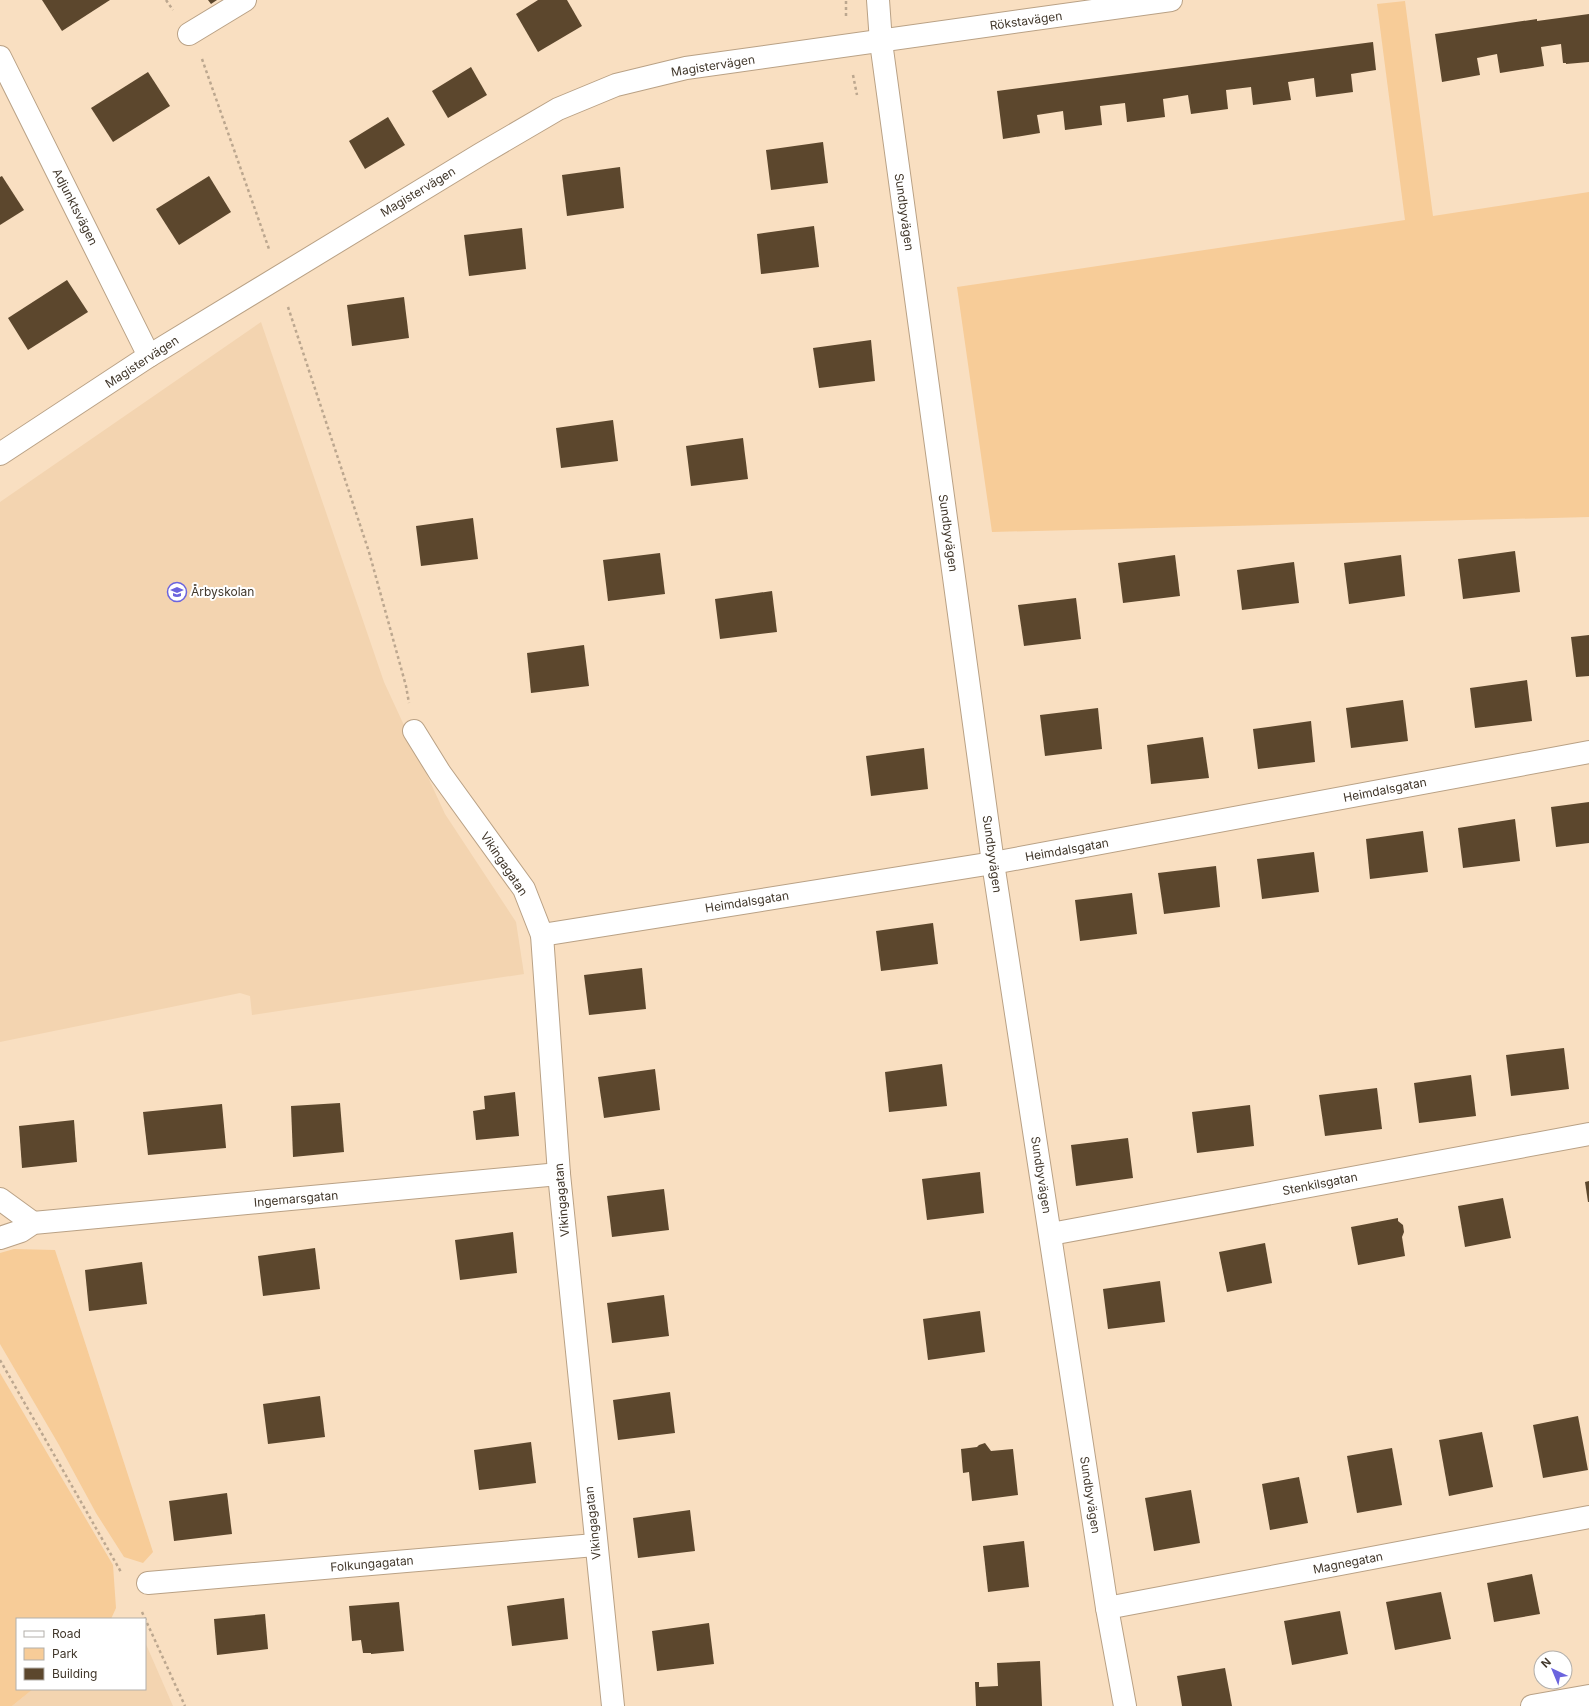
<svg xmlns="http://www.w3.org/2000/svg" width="1589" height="1706" viewBox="0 0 1589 1706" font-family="Inter,sans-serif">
<rect width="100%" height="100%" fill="#f9dfc1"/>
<g fill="#f3d4b0">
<path d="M261,322l123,360 61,132 71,108 8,52 -272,41 -2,-19 -10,-3 -240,49v-540z"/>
<path d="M145,1642l28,64h-161l21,-17h112z"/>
</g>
<g fill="#f7cc98">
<path d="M1405,1l28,215 156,-24v325l-597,15 -35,-245 448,-67 -28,-216z"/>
<path d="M14,1249l41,1 98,302 -10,11 -19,-6 -28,-44 -37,-68 -59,-101v-91z"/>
<path d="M0,1373l113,192 3,43 -5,11h-94v70h16l-21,17h-12z"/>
</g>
<g fill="#5c472d">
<path d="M42,0h68l-48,31z"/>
<path d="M208,0h9l-6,4z"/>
<path d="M538,0h29l15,26 -44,26 -22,-38z"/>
<path d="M1589,14v48l-23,2v-1h-3l-2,-19 -20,3 3,19 -44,7 -3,-19 -20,4 3,17 -38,7 -7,-48 102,-15v2z"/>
<path d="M1373,42l3,28 -25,4 2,18 -37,5 -2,-19 -26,4 3,18 -38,5 -2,-18 -25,3 2,19 -37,5 -3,-19 -25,4 2,18 -38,5 -2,-19 -25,3 2,19 -37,5 -2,-19 -26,4 3,18 -37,6 -6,-48z"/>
<path d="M471,67l16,28 -39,23 -16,-27z"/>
<path d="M148,72l22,34 -57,36 -22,-34z"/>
<path d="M388,117l17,28 -40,24 -16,-28z"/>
<path d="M823,142l5,41 -57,7 -5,-40z"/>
<path d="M620,167l4,41 -57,8 -5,-41z"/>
<path d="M2,176l22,34 -24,15v-48z"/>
<path d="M209,176l22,36 -52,33 -23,-36z"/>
<path d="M814,226l5,41 -58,7 -4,-40z"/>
<path d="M522,228l4,41 -57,7 -5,-41z"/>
<path d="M67,280l21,32 -60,38 -20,-32z"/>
<path d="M404,297l5,41 -57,8 -5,-41z"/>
<path d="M871,340l4,41 -56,7 -6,-40z"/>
<path d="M613,420l5,41 -57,7 -5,-40z"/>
<path d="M743,438l5,41 -57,7 -5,-40z"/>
<path d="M473,518l5,41 -57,7 -5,-40z"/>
<path d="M1515,551l5,41 -57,7 -5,-40z"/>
<path d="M660,553l5,41 -57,7 -5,-41z"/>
<path d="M1175,555l5,41 -57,7 -5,-40z"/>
<path d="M1401,555l4,41 -56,8 -5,-41z"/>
<path d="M1294,562l5,41 -57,7 -5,-40z"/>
<path d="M772,591l5,41 -57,7 -5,-40z"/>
<path d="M1076,598l5,41 -57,7 -6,-41z"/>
<path d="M1589,635v41l-13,1 -5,-40z"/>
<path d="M584,645l5,41 -58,7 -4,-40z"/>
<path d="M1527,680l5,41 -57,7 -5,-40z"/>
<path d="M1403,700l5,41 -57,7 -5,-40z"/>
<path d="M1098,708l4,41 -57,7 -5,-41z"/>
<path d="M1311,721l4,41 -57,7 -5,-40z"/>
<path d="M1203,737l6,41 -58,6 -4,-39z"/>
<path d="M924,748l4,41 -57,7 -5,-40z"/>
<path d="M1589,802v41l-33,4 -5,-40z"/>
<path d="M1515,819l5,42 -57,7 -5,-40z"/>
<path d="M1423,831l5,41 -58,7 -4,-40z"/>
<path d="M1314,852l5,40 -57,7 -5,-40z"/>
<path d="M1216,866l4,41 -56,7 -6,-41z"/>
<path d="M1132,893l5,41 -57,7 -5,-41z"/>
<path d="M933,923l5,41 -57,7 -5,-40z"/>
<path d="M642,968l4,41 -57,6 -5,-40z"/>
<path d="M1564,1048l5,41 -58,7 -5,-41z"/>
<path d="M942,1064l5,42 -58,6 -4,-40z"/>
<path d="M655,1069l5,41 -56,8 -6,-41z"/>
<path d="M1471,1075l5,41 -57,7 -5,-40z"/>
<path d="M1377,1088l5,41 -57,7 -6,-41z"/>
<path d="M515,1092l4,44 -43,4 -3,-29 12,-2 -1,-13z"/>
<path d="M340,1103l4,49 -51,5 -2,-51z"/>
<path d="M222,1104l4,44 -78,7 -5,-43z"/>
<path d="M1250,1105l4,41 -57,7 -5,-41z"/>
<path d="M74,1120l3,42 -55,6 -3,-42z"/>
<path d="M1128,1138l5,40 -57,8 -5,-41z"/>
<path d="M980,1172l4,41 -57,7 -5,-41z"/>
<path d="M1589,1181v21h-1l-3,-20z"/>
<path d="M664,1189l5,41 -57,7 -5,-41z"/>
<path d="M1503,1198l8,40 -46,9 -7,-41z"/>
<path d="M1398,1218v3l5,4 1,7 -2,5 3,19 -47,9 -7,-38z"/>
<path d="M513,1232l4,41 -57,7 -5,-40z"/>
<path d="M1265,1243l7,40 -45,9 -8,-40z"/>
<path d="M315,1248l5,41 -57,7 -5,-40z"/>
<path d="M142,1262l5,42 -58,7 -4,-41z"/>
<path d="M1160,1281l5,41 -57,7 -5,-40z"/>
<path d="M664,1295l5,41 -57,7 -5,-40z"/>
<path d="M980,1311l5,41 -57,8 -5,-41z"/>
<path d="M670,1392l5,41 -57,7 -5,-40z"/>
<path d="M320,1396l5,41 -57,7 -5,-40z"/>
<path d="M1578,1416l10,54 -45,8 -10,-53z"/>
<path d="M1482,1432l11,55 -44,9 -10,-56z"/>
<path d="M531,1442l5,41 -57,7 -5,-40z"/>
<path d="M985,1443l6,8 22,-2 5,46 -46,6 -3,-29 -6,1 -2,-24 16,-2 2,-2z"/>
<path d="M1392,1448l10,57 -45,8 -10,-57z"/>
<path d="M1299,1477l9,46 -38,7 -8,-46z"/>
<path d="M1191,1490l9,53 -46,8 -9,-53z"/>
<path d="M227,1493l5,41 -58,7 -5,-40z"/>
<path d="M690,1510l5,41 -57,7 -5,-40z"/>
<path d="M1024,1541l5,46 -41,5 -5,-46z"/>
<path d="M1532,1574l8,40 -46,8 -7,-39z"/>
<path d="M1441,1592l10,47 -56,11 -9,-48z"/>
<path d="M564,1598l4,41 -56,7 -5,-40z"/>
<path d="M399,1602l5,49 -33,3v-1h-8l-2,-13 -9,1 -3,-35z"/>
<path d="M1340,1611l8,43 -56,11 -8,-44z"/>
<path d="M265,1614l3,35 -51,6 -3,-36z"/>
<path d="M709,1623l5,41 -57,7 -5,-40z"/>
<path d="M1040,1661l2,45h-66l-1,-24h4v5l19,-1 -1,-23z"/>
<path d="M1225,1668l7,38h-50l-5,-30z"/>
</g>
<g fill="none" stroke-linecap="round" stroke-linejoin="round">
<g stroke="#b9a185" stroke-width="24">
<g id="minor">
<path d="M878,0l3,42 112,821 114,745 18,98"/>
<path d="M189,34l56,-34"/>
<path d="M0,57l149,299"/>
<path d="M0,454l149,-98 332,-202 77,-45 58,-24 70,-17 485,-68"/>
<path d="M414,731l26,42 84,116 18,46 17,239 54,532"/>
<path d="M542,935l451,-72 596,-111"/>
<path d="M0,1199l33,24"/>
<path d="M1051,1234l538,-100"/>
<path d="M0,1238l21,-7 12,-8 526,-49"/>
<path d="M148,1583l447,-38"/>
<path d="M1107,1608l482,-91"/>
<path d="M1532,1706l57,-10"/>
</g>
</g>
<g stroke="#bca78f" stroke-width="2.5" stroke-dasharray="3 3" stroke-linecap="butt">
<path d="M166,0l7,10"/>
<path d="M846,16v-16"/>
<path d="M202,59l67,190"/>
<path d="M853,75l4,20"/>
<path d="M288,307l81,245 37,134 3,17"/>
<path d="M0,1360l121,212"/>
<path d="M142,1612l43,94"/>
</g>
<use href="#minor" stroke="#fff" stroke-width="22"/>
</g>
<defs>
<g id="school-ring" transform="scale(1)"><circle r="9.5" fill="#fff" stroke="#6b64de" stroke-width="1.5"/><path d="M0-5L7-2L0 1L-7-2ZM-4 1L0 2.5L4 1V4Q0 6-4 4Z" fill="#6b64de"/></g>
</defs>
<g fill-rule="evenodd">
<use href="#school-ring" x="177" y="592"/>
</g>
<g text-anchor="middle" stroke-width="4" stroke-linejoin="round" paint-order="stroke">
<g font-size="12" fill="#41372b" stroke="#fff">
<text transform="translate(1026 21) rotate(-8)" y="4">Rökstavägen</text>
<text transform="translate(713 66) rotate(-9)" y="4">Magistervägen</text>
<text transform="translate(418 192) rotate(-31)" y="4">Magistervägen</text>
<text transform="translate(75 207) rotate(63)" y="4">Adjunktsvägen</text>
<text transform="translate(904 212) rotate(82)" y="4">Sundbyvägen</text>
<text transform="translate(142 362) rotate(-33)" y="4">Magistervägen</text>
<text transform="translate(948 533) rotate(82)" y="4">Sundbyvägen</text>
<text transform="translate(1385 790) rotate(-11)" y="4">Heimdalsgatan</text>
<text transform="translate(1067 850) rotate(-10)" y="4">Heimdalsgatan</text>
<text transform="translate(992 854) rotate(82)" y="4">Sundbyvägen</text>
<text transform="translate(504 864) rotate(56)" y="4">Vikingagatan</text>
<text transform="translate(747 902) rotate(-9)" y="4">Heimdalsgatan</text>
<text transform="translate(1041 1175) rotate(81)" y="4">Sundbyvägen</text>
<text transform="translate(1320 1184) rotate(-11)" y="4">Stenkilsgatan</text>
<text transform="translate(296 1199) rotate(-5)" y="4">Ingemarsgatan</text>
<text transform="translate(562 1200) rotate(-95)" y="4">Vikingagatan</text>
<text transform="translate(1090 1495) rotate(81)" y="4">Sundbyvägen</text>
<text transform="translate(593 1523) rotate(-96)" y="4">Vikingagatan</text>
<text transform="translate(1348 1563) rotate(-11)" y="4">Magnegatan</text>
<text transform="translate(372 1564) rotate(-5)" y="4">Folkungagatan</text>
</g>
<g font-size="12" fill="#41372b" stroke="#fff" text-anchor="start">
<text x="191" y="596">Årbyskolan</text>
</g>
</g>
<rect x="16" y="1618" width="130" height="72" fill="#ffffff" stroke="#b3afaa"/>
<rect x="24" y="1631" width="20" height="6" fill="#ffffff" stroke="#b3afaa"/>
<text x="52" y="1638" font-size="12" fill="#41372b">Road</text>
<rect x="24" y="1648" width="20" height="12" fill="#f7cc98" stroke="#b3afaa"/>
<text x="52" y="1658" font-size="12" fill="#41372b">Park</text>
<rect x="24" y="1668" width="20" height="12" fill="#5c472d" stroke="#b3afaa"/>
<text x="52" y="1678" font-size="12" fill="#41372b">Building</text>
<g transform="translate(1553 1670) rotate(316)"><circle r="19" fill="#ffffff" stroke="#b3afaa"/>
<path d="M0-3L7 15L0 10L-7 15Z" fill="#6b64de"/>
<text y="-6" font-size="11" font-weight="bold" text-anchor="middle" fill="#41372b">N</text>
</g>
</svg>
